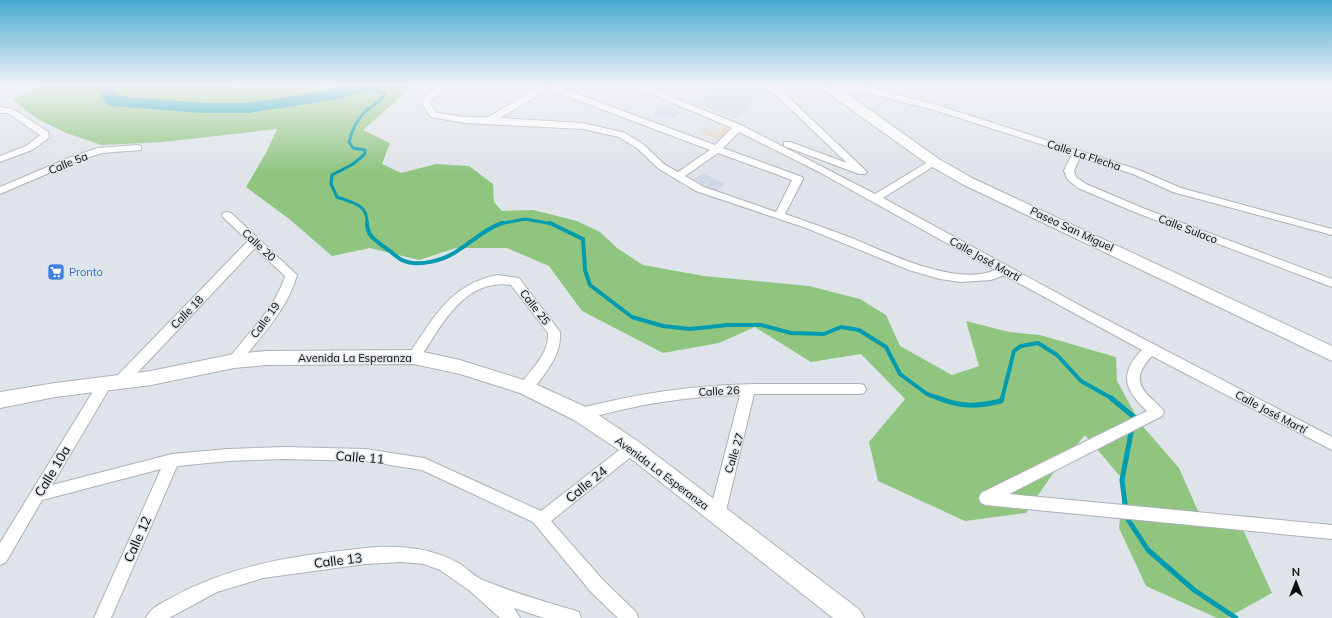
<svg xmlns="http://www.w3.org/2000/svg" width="1332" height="618" viewBox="0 0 1332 618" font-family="Mulish,sans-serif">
<rect width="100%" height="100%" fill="#dfe4ea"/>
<g fill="#cfd9e5">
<path d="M510,85h5l15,5 -8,5 -18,-6z"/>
<path d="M663,85h24l7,2 -6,4 -8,-3 3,-1 -3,-1 -1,3 7,3 -4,3 -24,-7z"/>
<path d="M714,85h41l16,6 -37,28 -40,-17z"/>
<path d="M665,106l8,3 10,3 -11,6 -6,-2 -3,2 -9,-4z"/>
<path d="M704,173l10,6 12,4 -12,10 -11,-5 9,-8 -9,5 -9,-6z"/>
</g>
<path fill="#e8d6c5" d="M722,127l10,3 -9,11 -23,-8 4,-5 11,4z"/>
<path fill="#90c580" d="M31,85h173l59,2 151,-2 -51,45 27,13 -8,21 19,9 35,-9 33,2 24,18 1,18 8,9 31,-1 44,11 23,11 17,16 26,17 61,11 105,10 51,13 26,16 14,31 52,29 27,-9 -13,-45 43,11 31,3 76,22 1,24 23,42 39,45 19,43 46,21 28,61 -45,25h-10l-71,-32 -27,-58 5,-47 -39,-46 -31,37 -28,41 -61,8 -87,-40 -9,-39 36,-43 -44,-45 -50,8 -56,-35 -36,16 -56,10 -81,-42 -33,-45 -42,-18h-51l-37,12 -49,-12 -38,8 -44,-38 -42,-31 20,-34 11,-24 -114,13 -61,3 -36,-12 -30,-15 -23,-18 24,-12z"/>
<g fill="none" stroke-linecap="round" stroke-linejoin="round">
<g stroke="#009bae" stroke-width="3">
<path d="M367,224c1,-20 -14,-21 -30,-27l-6,-13 1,-9 21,-11 12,-10v-4l-12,-2 -4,-6c3,-12 8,-23 17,-31 7,-6 14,-9 19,-17l-17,-7"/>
<path d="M499,224l26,-5 28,5"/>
</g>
<g stroke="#009bae" stroke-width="4">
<path d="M367,223c0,14 10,18 20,26 5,3 9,8 15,11 16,8 44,0 58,-11 14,-9 25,-20 42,-26"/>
<path d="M550,223l33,16 2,31 5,15 42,32 31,9 27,3 38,-4h33l30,8 33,1 17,-7 18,3 27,17 14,27 27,20 14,5"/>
<path d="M1002,399l12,-48 7,-5 17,-3 19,12 24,26 32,18"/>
</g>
<g stroke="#009bae" stroke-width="5">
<path d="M938,398c23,9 39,9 63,3l1,-3"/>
<path d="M1111,398l23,19 -12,63 5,38 21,32 46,40 42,28"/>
</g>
<path fill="#009bae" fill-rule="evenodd" d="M102,85h16l-4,6 4,5 85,7h45l109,-18h21l-4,5 -41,10 -85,13h-45l-90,-7 -6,-1 -9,-14z"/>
<g stroke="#adb1b7" stroke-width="2">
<g id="street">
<path d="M442,85h9l-19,14 -2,5 7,9 28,4h23l55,-32h10l162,60 17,-17 -102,-43h11l100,40 134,69 56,-34h6l2,2 -2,2 -54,34 207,113 242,126v13l-180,-94c-16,17 -17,28 1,44 4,4 8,7 11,12l-2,4 -153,78 323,31v14l-346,-34 -5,-2 -2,-5 2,-5 166,-82c-23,-21 -28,-38 -5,-61l-138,-75 -13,5 -30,2 -21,-3 -31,-9 -103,-42 -110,-37 -37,-22 -21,-20 -19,-12 -36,-8 -118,-6 -34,-6 -9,-13 3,-8zM548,89l162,61 -32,22 -13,-7 -21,-20 -19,-12 -42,-10 -83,-5zM739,132l80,40 176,98c-38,17 -105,-16 -141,-31 -23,-9 -46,-17 -69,-25l18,-35 -1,-2 -79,-29zM718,153l74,27 -16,32 -72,-25 -19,-11z"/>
<path d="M757,85h11l8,3 6,-3h10l-10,6 83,79 2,2 -2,2h-6l-75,-28v-4h6l57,21 -73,-70z"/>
<path d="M834,87l37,1 69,18 199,64 42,18 151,41v6l-159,-43 -40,-18 -53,-17 -6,14 2,6 10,7 59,25 187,70v8l-195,-74 -59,-25 -10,-8 -4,-9 8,-17 -138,-44 -63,-16 -40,-2 -1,-2z"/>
<path d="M0,107l13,2 35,23 1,6 -17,12 -32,12v-6l26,-10 14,-11 -32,-22h-8z"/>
<path d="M138,145l3,1v4l-39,3 -25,8 -77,33v-7l71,-30 27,-9z"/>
<path d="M227,212l4,1 66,62c-9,34 -37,62 -58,89l-5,2 -5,-2 -1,-3 1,-3c20,-26 47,-51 56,-82l-30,-28 -130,138 -5,1 -5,-1 -2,-4 2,-4 133,-137 -25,-24 -1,-2 1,-2z"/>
<path d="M497,275l22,3 41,54c2,24 -16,42 -29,60l-5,1 -5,-1 -2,-4c10,-19 30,-31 29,-55l-37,-48c-47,-7 -70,41 -92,75l-5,2 -5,-2 -1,-3 1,-3c26,-38 41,-69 88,-79z"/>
<path d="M105,379l5,1 2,4 -60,101 120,-31 56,-5 57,-2 80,2 59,9 117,53 86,-67 5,-2 5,2 2,4 -2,4 -86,69 52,59 33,32 2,6h-20l-27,-26 -58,-70 -111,-52 -57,-9 -80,-2 -57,2 -51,5 -66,152h-17l67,-149 -119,31 -36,62 -6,3v-22l100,-163z"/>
<path d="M756,384h103l5,1 2,4 -2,4 -5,1h-105l-29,121 -3,5 -5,2 -5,-2 -3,-5 31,-120c-54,1 -106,10 -159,25l-5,-2 -2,-4 2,-4 5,-2c58,-15 115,-23 175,-24z"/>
<path d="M377,547c30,-1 57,2 83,17 8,5 15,13 23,16 28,12 60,21 90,30l6,2 2,6h-37l-30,-10 6,10h-20l-30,-27 -30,-21 -16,-6 -23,-2 -36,2 -102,14 -46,14 -48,26h-23c4,-10 16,-15 25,-20 64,-36 135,-44 206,-51z"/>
</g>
</g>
<g stroke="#adb1b7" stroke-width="2">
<g id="secondary">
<path d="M817,85h15l6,2 101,72 33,19 360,168v15l-370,-177 -33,-19z"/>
<path d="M414,350l46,10 73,23 55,25 51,34 221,168 4,8h-31l-208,-164 -51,-34 -54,-27 -60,-19 -46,-10 -148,1 -32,3 -83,17 -96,12 -55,11v-16l55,-9 96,-12 83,-17 32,-3z"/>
</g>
</g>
<use href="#street" fill="#fff" fill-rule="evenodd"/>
<use href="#secondary" fill="#fff" fill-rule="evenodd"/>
</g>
<linearGradient id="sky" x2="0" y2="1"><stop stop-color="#4baad1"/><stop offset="0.5" stop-color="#f1f3f6"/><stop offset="1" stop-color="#f1f3f6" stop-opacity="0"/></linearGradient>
<rect width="1332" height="171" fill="url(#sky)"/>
<defs>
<g id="supermarket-square" transform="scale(0.9)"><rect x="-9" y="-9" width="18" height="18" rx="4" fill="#3f7fe0" stroke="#dfe4ea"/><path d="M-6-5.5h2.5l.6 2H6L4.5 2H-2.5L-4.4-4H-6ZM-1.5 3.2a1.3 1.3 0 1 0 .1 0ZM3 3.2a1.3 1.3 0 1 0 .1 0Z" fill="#fff"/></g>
</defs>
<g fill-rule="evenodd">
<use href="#supermarket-square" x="56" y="272"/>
</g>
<g text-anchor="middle" stroke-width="3" stroke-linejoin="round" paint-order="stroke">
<g font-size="11" fill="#0b0c0e" stroke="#dfe4ea">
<text transform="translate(1084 155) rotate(18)" y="4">Calle La Flecha</text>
<text transform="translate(68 163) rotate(-22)" y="4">Calle 5a</text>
<text transform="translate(1072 229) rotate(25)" y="4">Paseo San Miguel</text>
<text transform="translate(1188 229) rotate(21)" y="4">Calle Sulaco</text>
<text transform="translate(259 245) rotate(43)" y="4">Calle 20</text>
<text transform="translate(985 259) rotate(29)" y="4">Calle José Martí</text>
<text transform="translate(535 307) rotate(52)" y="4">Calle 25</text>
<text transform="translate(187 312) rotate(-46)" y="4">Calle 18</text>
<text transform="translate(265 320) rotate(-54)" y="4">Calle 19</text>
<text x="355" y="362">Avenida La Esperanza</text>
<text transform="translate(719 391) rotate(-3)" y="4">Calle 26</text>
<text transform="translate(1271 412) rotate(28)" y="4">Calle José Martí</text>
<text transform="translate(734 453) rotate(-73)" y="4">Calle 27</text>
<text transform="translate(662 473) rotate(37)" y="4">Avenida La Esperanza</text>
</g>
<g font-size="11" fill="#366cbe" stroke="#dfe4ea" text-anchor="start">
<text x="69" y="276">Pronto</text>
</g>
<g font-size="13" fill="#0b0c0e" stroke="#dfe4ea">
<text transform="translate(360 457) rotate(4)" y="5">Calle 11</text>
<text transform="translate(52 471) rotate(-59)" y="5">Calle 10a</text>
<text transform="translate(586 484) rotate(-39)" y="5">Calle 24</text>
<text transform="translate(137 539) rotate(-66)" y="5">Calle 12</text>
<text transform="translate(338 560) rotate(-7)" y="5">Calle 13</text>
</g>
</g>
<g transform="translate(1296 582)" stroke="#dfe4ea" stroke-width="3" paint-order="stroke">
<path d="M0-3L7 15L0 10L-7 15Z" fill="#0b0c0e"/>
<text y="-6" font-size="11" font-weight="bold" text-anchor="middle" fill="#0b0c0e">N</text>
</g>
</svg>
